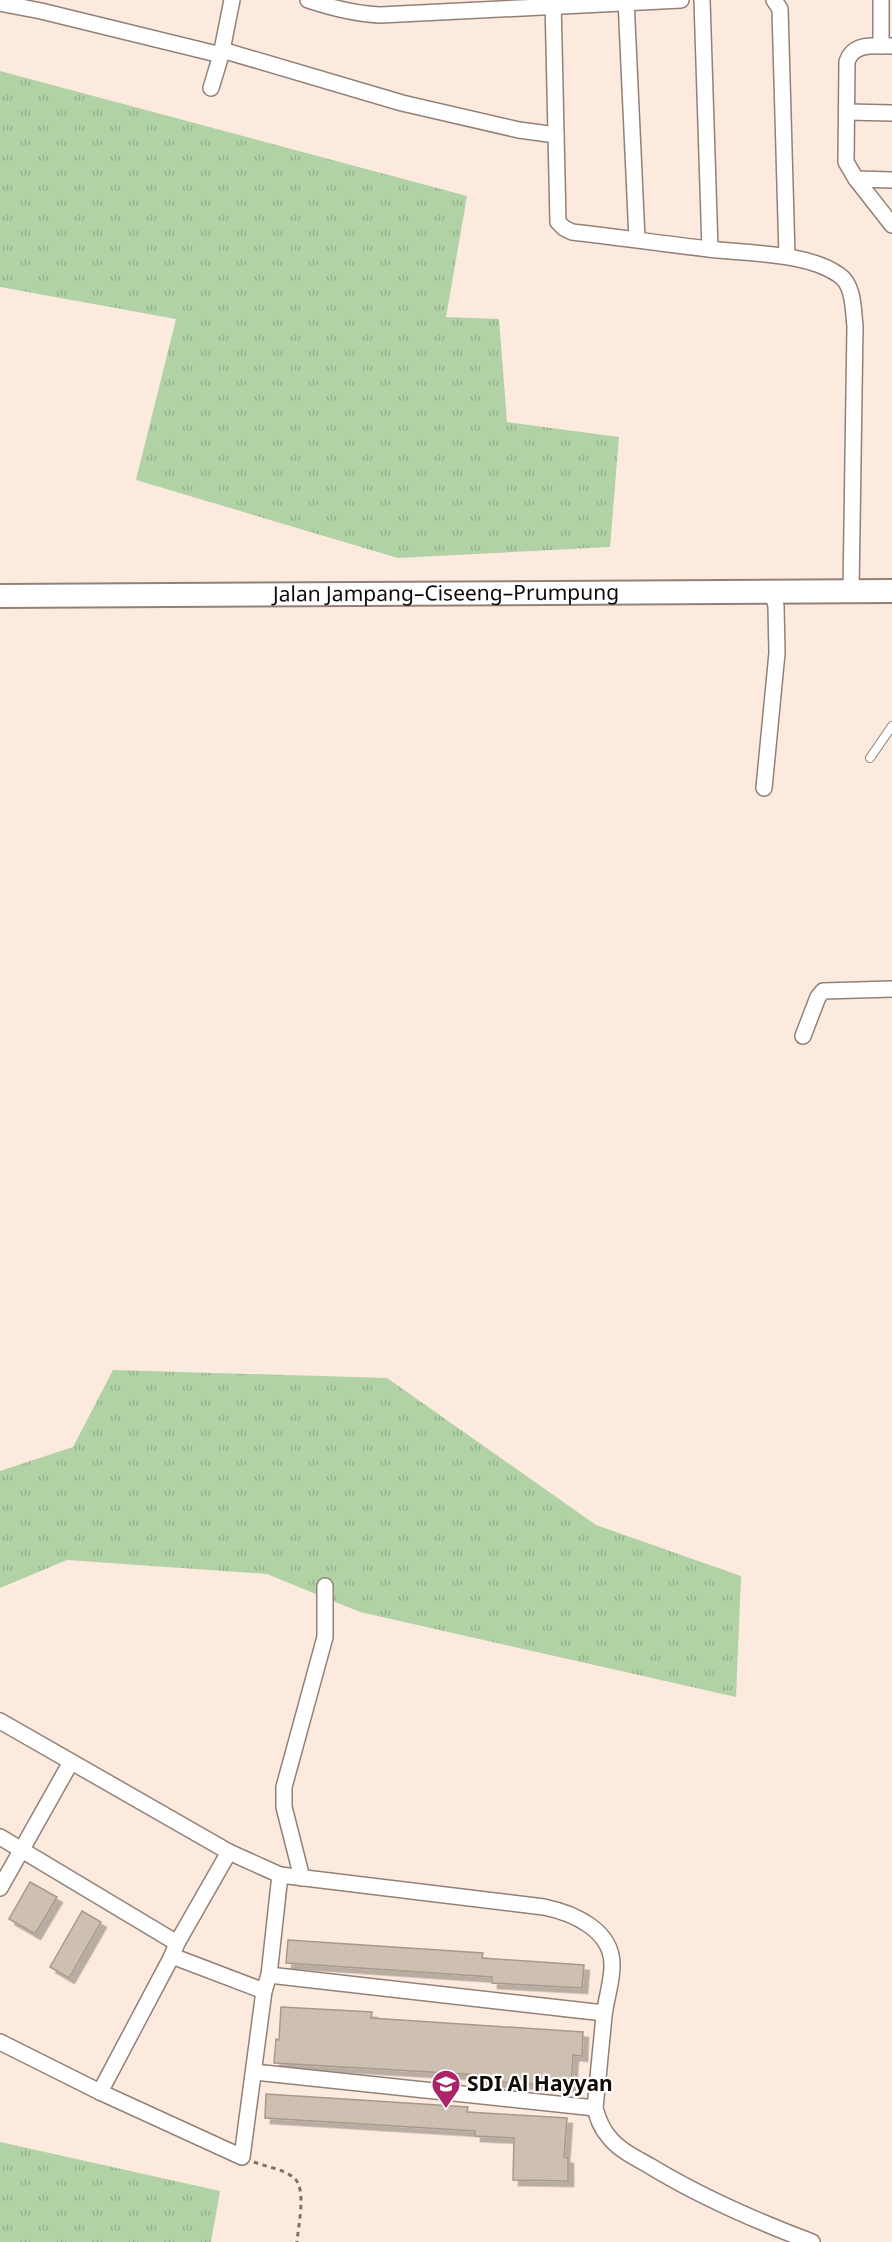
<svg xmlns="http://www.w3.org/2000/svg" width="892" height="2242" viewBox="0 0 892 2242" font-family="'Noto Sans',sans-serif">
<defs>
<pattern id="grass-tufts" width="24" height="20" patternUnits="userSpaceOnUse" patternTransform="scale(1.5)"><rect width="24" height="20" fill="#b1d2a5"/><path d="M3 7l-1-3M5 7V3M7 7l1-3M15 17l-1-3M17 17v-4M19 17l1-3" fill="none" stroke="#97b38d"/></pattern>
<filter id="shadow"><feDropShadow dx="5.5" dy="5.5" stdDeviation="0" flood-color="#0004"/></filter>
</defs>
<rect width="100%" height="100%" fill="#fceade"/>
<g fill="url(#grass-tufts)">
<path d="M0,71l467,125 -21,121 53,2 8,103 112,15 -9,110 -212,11 -262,-78 40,-161 -176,-32z"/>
<path d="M113,1370l274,8 209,147 145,51 -5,121 -376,-85 -93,-38 -200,-14 -67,28v-117l73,-24z"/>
<path d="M0,2142l220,49 -9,51h-211z"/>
</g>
<g fill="#cdc0b1" stroke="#a79a8c" stroke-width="1.5" filter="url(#shadow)">
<path d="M30,1882l27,15 -22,37 -26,-15z"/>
<path d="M82,1911l19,11 -32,56 -19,-11z"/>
<path d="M288,1940l195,13 -1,5 102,7 -2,23 -90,-5v-6l-206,-14z"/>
<path d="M281,2007l91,5 -1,6 212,14 -1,24 -9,-1 -2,31 -91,-5 1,-6 -207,-12 2,-24 3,1z"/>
<path d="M266,2094l202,13 -1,5 100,6 -3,39 4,1v23l-55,-1 1,-42 -39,-2v-5l-210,-13z"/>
</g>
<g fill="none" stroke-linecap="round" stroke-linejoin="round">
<g stroke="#928177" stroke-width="10">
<path id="service" d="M870,758l22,-32"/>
</g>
<g stroke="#928177" stroke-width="18">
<g id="minor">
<path d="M308,0c24,8 47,14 72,15l301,-15"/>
<path d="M553,0l5,222 6,6 8,4c46,5 92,12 137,17 39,5 98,3 130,26 15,10 14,34 16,51l-4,266"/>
<path d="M626,0l11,239"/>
<path d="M702,0l8,249"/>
<path d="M774,0l6,9 7,247"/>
<path d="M881,0v46"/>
<path d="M0,3l41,8 180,44"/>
<path d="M892,46c-17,0 -39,-4 -45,16l-1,100 10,17 36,46"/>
<path d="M222,50l180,53 117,27 37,5"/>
<path d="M211,88l10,-33 11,-55"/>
<path d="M847,112l45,1"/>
<path d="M856,179l36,1"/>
<path d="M764,788l13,-135 -1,-47 -4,-14"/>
<path d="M803,1036l15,-39 5,-6 69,-2"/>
<path d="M0,1721l229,131 51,23 264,32c29,6 69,23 68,59 0,16 -6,33 -8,50 -3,31 -6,61 -9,92 3,11 6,20 14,29 10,13 27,21 41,29 51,31 106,55 162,76"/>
<path d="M0,1837l177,106"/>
<path d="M302,1878l-18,-71v-20l41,-150v-51"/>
<path d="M0,1888l71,-126"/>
<path d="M172,1956l92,35"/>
<path d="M269,1975l335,38"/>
<path d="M0,2042l100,50 142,65 22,-166 5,-16 11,-100"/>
<path d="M254,2072l341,36"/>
<path d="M100,2092l72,-136 5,-13 52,-91"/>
</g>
</g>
<g stroke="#928177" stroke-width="26">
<g id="primary">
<path id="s1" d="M0,596l892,-5"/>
</g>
</g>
<path stroke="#7e726b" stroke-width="3" stroke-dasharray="4.5 4.5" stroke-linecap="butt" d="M254,2162c12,5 30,7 40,16 13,10 4,49 3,64"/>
<use href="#service" stroke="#fff" stroke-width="8"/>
<use href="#minor" stroke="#fff" stroke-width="15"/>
<use href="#primary" stroke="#fff" stroke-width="22"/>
</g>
<defs>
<g id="school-pin" transform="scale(1.5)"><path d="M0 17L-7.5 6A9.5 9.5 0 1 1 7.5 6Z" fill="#ac2468" stroke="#fff"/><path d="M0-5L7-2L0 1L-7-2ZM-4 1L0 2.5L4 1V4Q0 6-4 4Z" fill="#fff"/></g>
</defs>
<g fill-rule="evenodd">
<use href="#school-pin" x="446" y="2084"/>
</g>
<g text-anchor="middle" stroke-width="4.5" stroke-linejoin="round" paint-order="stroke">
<g font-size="21" fill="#100a07" stroke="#fff">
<text dy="7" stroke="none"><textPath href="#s1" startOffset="446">Jalan Jampang–Ciseeng–Prumpung</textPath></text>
</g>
<g font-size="21" font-weight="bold" fill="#100a07" stroke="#fff" text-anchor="start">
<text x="467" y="2091">SDI Al Hayyan</text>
</g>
</g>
</svg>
